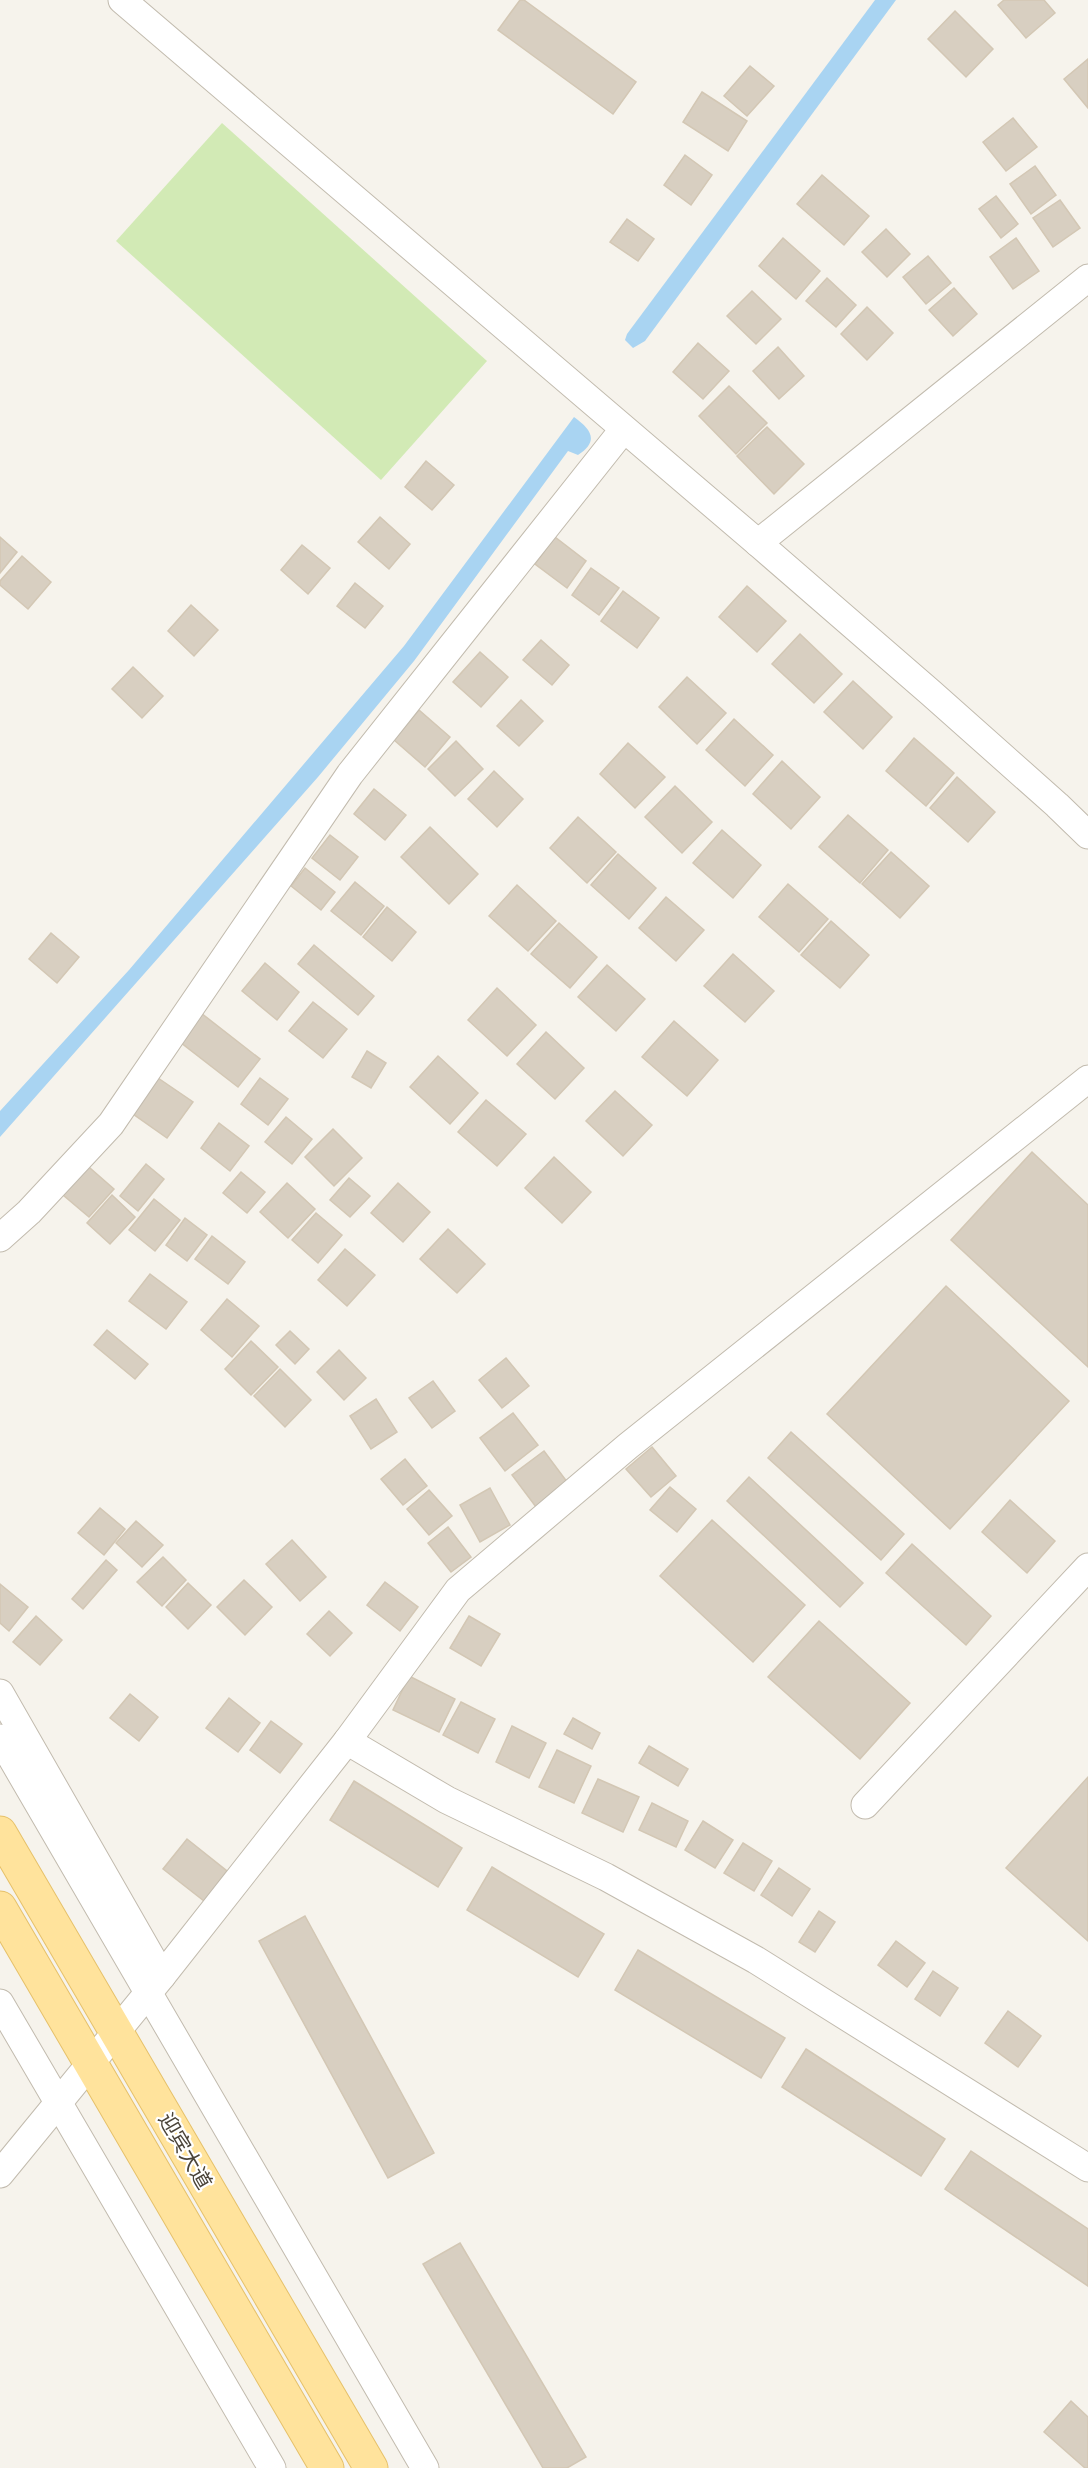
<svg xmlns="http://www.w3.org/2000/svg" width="1088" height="2468" viewBox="0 0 1088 2468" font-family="'Archivo Narrow','Noto Sans SC',sans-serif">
<rect width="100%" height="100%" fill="#f6f3ec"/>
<path fill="#d2eab5" d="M222,123l265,238 -106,119 -265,-239z"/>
<g fill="#a9d4f2">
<path d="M875,0h21l-251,341 -12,7 -8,-8 2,-6z"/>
<path d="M574,417c18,13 25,24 4,38l-10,-4 -154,210 -96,116 -318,360v-26l129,-141 275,-324z"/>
</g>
<g fill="#d8cfc1" stroke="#d3c7b4" stroke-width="1.5">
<path d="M520,0h4l112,82 -23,32 -115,-84z"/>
<path d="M1004,0h40l11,13 -29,25 -28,-33z"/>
<path d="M955,11l38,38 -27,28 -38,-38z"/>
<path d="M1088,59v49l-24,-29z"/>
<path d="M750,66l24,20 -27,30 -23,-20z"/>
<path d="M702,92l45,29 -19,30 -45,-29z"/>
<path d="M1013,118l24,29 -31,24 -23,-29z"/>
<path d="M685,155l27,20 -21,30 -27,-20z"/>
<path d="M1035,166l21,29 -25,19 -21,-30z"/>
<path d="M822,175l47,41 -25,29 -47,-41z"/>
<path d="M996,196l22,28 -17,14 -22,-29z"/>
<path d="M1060,200l20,28 -27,19 -20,-29z"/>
<path d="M627,219l27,20 -16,22 -28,-19z"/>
<path d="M886,229l24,25 -23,23 -25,-25z"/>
<path d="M783,238l37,33 -24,28 -37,-33z"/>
<path d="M1016,238l23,33 -26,18 -23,-32z"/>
<path d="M928,256l23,27 -25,21 -23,-27z"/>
<path d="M827,278l29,27 -20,22 -30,-26z"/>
<path d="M954,288l23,26 -24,22 -24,-26z"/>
<path d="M752,291l29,28 -25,25 -29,-28z"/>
<path d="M867,307l26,26 -26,27 -26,-26z"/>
<path d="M698,343l31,28 -26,28 -30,-27z"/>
<path d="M778,347l26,29 -25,23 -26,-28z"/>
<path d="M729,386l38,37 -31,31 -37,-38z"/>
<path d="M767,427l37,37 -30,30 -37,-38z"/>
<path d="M426,461l28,24 -22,25 -27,-23z"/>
<path d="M380,517l30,27 -21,25 -31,-27z"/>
<path d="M0,537l17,15 -17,21z"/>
<path d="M555,537l31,24 -19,27 -32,-24z"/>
<path d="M302,545l28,23 -22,26 -27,-24z"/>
<path d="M22,556l29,26 -23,27 -28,-24v-4z"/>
<path d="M591,568l28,20 -20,27 -27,-20z"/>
<path d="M355,583l28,23 -18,22 -28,-22z"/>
<path d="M747,586l39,35 -29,31 -38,-35z"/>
<path d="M623,591l36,27 -22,30 -36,-27z"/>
<path d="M191,605l27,25 -24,26 -26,-25z"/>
<path d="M800,634l42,40 -28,29 -42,-39z"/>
<path d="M541,640l28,25 -17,20 -29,-25z"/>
<path d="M480,652l28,25 -27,30 -28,-25z"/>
<path d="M133,667l30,29 -21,22 -30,-29z"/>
<path d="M687,677l39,36 -29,31 -38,-37z"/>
<path d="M853,681l39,36 -29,32 -39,-37z"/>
<path d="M521,700l22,21 -24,25 -22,-20z"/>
<path d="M419,710l31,27 -25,30 -31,-27z"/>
<path d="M734,719l39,36 -28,31 -39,-36z"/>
<path d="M914,738l40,35 -28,33 -40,-35z"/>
<path d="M456,741l27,28 -28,27 -27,-27z"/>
<path d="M628,743l37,34 -30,31 -35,-34z"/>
<path d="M782,761l38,36 -29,32 -38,-35z"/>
<path d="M494,771l29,28 -26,28 -29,-28z"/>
<path d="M957,777l38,35 -27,30 -38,-34z"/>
<path d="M675,786l37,36 -30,31 -37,-36z"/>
<path d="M374,789l32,26 -21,25 -31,-26z"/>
<path d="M848,815l40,35 -28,33 -41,-36z"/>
<path d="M578,817l38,35 -29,31 -37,-35z"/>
<path d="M430,827l48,47 -29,30 -48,-47z"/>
<path d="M722,830l39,35 -28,33 -40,-35z"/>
<path d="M330,835l28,22 -18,23 -28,-22z"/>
<path d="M891,852l38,34 -29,32 -38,-34z"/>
<path d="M618,854l38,34 -27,31 -38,-34z"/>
<path d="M305,868l30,24 -14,18 -30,-24z"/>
<path d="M355,882l29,24 -23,29 -30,-24z"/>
<path d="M788,884l40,35 -29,33 -40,-35z"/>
<path d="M517,885l39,36 -28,30 -39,-35z"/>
<path d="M666,897l38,33 -28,31 -37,-33z"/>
<path d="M387,907l29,25 -24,29 -29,-24z"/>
<path d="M831,921l38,34 -29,33 -39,-33z"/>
<path d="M559,923l38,34 -27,31 -39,-34z"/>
<path d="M51,933l28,24 -22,26 -28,-24z"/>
<path d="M314,945l60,51 -16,19 -60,-51z"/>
<path d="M733,954l41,37 -29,31 -41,-36z"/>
<path d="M265,963l34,29 -22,28 -35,-29z"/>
<path d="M607,965l38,34 -29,32 -38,-34z"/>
<path d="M497,988l39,37 -29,31 -39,-36z"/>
<path d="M313,1002l34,27 -24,29 -34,-27z"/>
<path d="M201,1013l59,46 -22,28 -58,-45z"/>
<path d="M674,1021l44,39 -31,36 -45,-39z"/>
<path d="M546,1032l38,36 -29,31 -38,-35z"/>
<path d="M367,1051l19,12 -15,25 -19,-11z"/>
<path d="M438,1056l40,37 -28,31 -40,-37z"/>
<path d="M158,1078l35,24 -26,36 -34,-24z"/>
<path d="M260,1078l28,21 -20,26 -27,-21z"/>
<path d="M615,1091l37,34 -29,31 -37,-35z"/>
<path d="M486,1100l40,34 -29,32 -39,-34z"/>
<path d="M286,1117l26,22 -20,25 -27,-22z"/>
<path d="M219,1123l30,23 -19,25 -29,-23z"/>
<path d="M333,1129l29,29 -28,28 -29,-29z"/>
<path d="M1032,1152l56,53v162l-137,-127z"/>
<path d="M554,1157l37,35 -29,31 -37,-35z"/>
<path d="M82,1161l32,28 -25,28 -32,-27z"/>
<path d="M146,1164l18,15 -26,32 -18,-15z"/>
<path d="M241,1172l24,20 -18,21 -24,-20z"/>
<path d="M349,1178l21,18 -20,21 -20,-17z"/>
<path d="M287,1183l28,26 -27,29 -28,-26z"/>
<path d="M398,1183l32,29 -27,30 -32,-29z"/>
<path d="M112,1195l23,22 -25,27 -23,-21z"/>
<path d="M154,1199l26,21 -25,31 -26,-21z"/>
<path d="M316,1213l26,22 -24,28 -26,-23z"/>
<path d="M185,1218l22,17 -20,26 -21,-16z"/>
<path d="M448,1229l37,35 -28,29 -37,-34z"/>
<path d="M212,1236l33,26 -17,22 -33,-25z"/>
<path d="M345,1249l30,26 -28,31 -29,-26z"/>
<path d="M150,1274l37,28 -21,27 -37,-28z"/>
<path d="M946,1286l123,115 -119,128 -123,-115z"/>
<path d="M227,1299l32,27 -27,31 -31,-27z"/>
<path d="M107,1330l41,34 -13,15 -41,-34z"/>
<path d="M290,1331l19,18 -14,15 -19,-19z"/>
<path d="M251,1341l27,26 -27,28 -26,-26z"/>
<path d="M339,1350l27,28 -22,22 -27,-28z"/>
<path d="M506,1358l23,28 -27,22 -23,-28z"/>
<path d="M280,1369l31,31 -26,27 -31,-31z"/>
<path d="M433,1381l22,30 -23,17 -23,-30z"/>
<path d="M376,1399l21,33 -26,17 -21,-33z"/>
<path d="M513,1413l25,32 -33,26 -25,-33z"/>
<path d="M791,1432l113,102 -23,26 -113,-102z"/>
<path d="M652,1447l24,29 -25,21 -25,-28z"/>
<path d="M544,1451l24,32 -32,24 -24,-32z"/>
<path d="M405,1459l22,27 -24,19 -22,-26z"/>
<path d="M749,1477l114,106 -23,24 -113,-106z"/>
<path d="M670,1487l26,22 -19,23 -27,-22z"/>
<path d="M490,1488l20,37 -30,17 -20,-37z"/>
<path d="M429,1490l23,26 -23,19 -22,-26z"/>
<path d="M1010,1500l45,41 -28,32 -45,-41z"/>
<path d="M100,1508l25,21 -21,26 -26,-22z"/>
<path d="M712,1520l93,85 -52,57 -93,-86z"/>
<path d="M136,1521l27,24 -21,22 -26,-24z"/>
<path d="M448,1527l23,30 -20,15 -23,-29z"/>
<path d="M292,1540l34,37 -26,24 -34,-37z"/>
<path d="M912,1544l79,72 -25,29 -80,-72z"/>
<path d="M163,1557l23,23 -24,26 -25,-24z"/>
<path d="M106,1560l11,10 -34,39 -11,-10z"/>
<path d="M244,1580l28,27 -27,28 -28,-28z"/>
<path d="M385,1582l33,25 -18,24 -33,-26z"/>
<path d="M188,1583l23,22 -23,24 -22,-22z"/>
<path d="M0,1584l28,23 -19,24 -9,-8z"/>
<path d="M329,1611l23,22 -22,23 -23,-22z"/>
<path d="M36,1616l26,24 -22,25 -27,-23z"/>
<path d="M469,1616l31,18 -19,32 -31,-18z"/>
<path d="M819,1621l91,82 -50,56 -92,-82z"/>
<path d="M409,1676l46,23 -16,33 -46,-22z"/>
<path d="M130,1694l28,23 -19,24 -29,-23z"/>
<path d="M229,1698l31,25 -22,29 -32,-24z"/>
<path d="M461,1702l34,17 -17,34 -35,-18z"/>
<path d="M573,1718l27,15 -8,16 -28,-15z"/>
<path d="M271,1721l31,23 -22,29 -30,-23z"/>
<path d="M512,1726l34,17 -17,35 -33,-16z"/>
<path d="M649,1746l39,23 -10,17 -39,-23z"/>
<path d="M557,1750l34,16 -17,37 -35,-16z"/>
<path d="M1088,1777v164l-82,-73z"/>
<path d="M598,1779l41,18 -16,35 -41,-19z"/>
<path d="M354,1781l108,67 -24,39 -108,-67z"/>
<path d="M652,1803l36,18 -12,26 -37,-17z"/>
<path d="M703,1821l30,19 -18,28 -30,-18z"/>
<path d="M187,1839l40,32 -23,30 -41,-32z"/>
<path d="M743,1843l29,18 -18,30 -30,-18z"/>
<path d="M492,1867l112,67 -26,43 -111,-67z"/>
<path d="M779,1868l31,21 -18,27 -31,-21z"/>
<path d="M819,1911l16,11 -20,30 -16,-10z"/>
<path d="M305,1916l129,237 -46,25 -129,-237z"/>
<path d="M896,1941l29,22 -18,24 -29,-22z"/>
<path d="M638,1950l147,88 -24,40 -146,-88z"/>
<path d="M933,1971l25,17 -18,28 -25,-17z"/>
<path d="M1008,2011l33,25 -23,31 -33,-24z"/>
<path d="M806,2049l139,90 -24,37 -139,-89z"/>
<path d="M971,2151l117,78v57l-143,-97z"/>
<path d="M460,2243l126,214 -19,11h-24l-120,-204z"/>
<path d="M1071,2401l17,16v51h-3l-41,-36z"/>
</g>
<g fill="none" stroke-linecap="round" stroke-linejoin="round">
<g stroke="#c2bbae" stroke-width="29">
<g id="minor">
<path d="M122,0l636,543 173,150 126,112 31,30"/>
<path d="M758,543l330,-265"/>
<path d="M0,1238l29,-26 82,-88 239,-350 273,-344"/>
<path d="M0,1693l162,283"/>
<path d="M0,1738l425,730"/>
<path d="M347,1741l100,59 159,77 150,83 332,208"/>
<path d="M865,1805l223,-238"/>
<path d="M0,2003l272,465"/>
<path d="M0,2174l162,-198 185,-235 111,-151 170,-144 460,-367"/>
</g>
</g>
<g stroke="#e6c16a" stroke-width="35">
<g id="major">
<path d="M0,1833l371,635"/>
<path d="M0,1908l327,560"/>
</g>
</g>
<use href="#minor" stroke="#fff" stroke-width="27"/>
<use href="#major" stroke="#ffe39c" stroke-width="33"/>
</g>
<g text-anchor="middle" stroke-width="4.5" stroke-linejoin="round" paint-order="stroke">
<g font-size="21" fill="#4b4439" stroke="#fff">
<text transform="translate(185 2151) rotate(60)" y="7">迎宾大道</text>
</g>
</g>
</svg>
